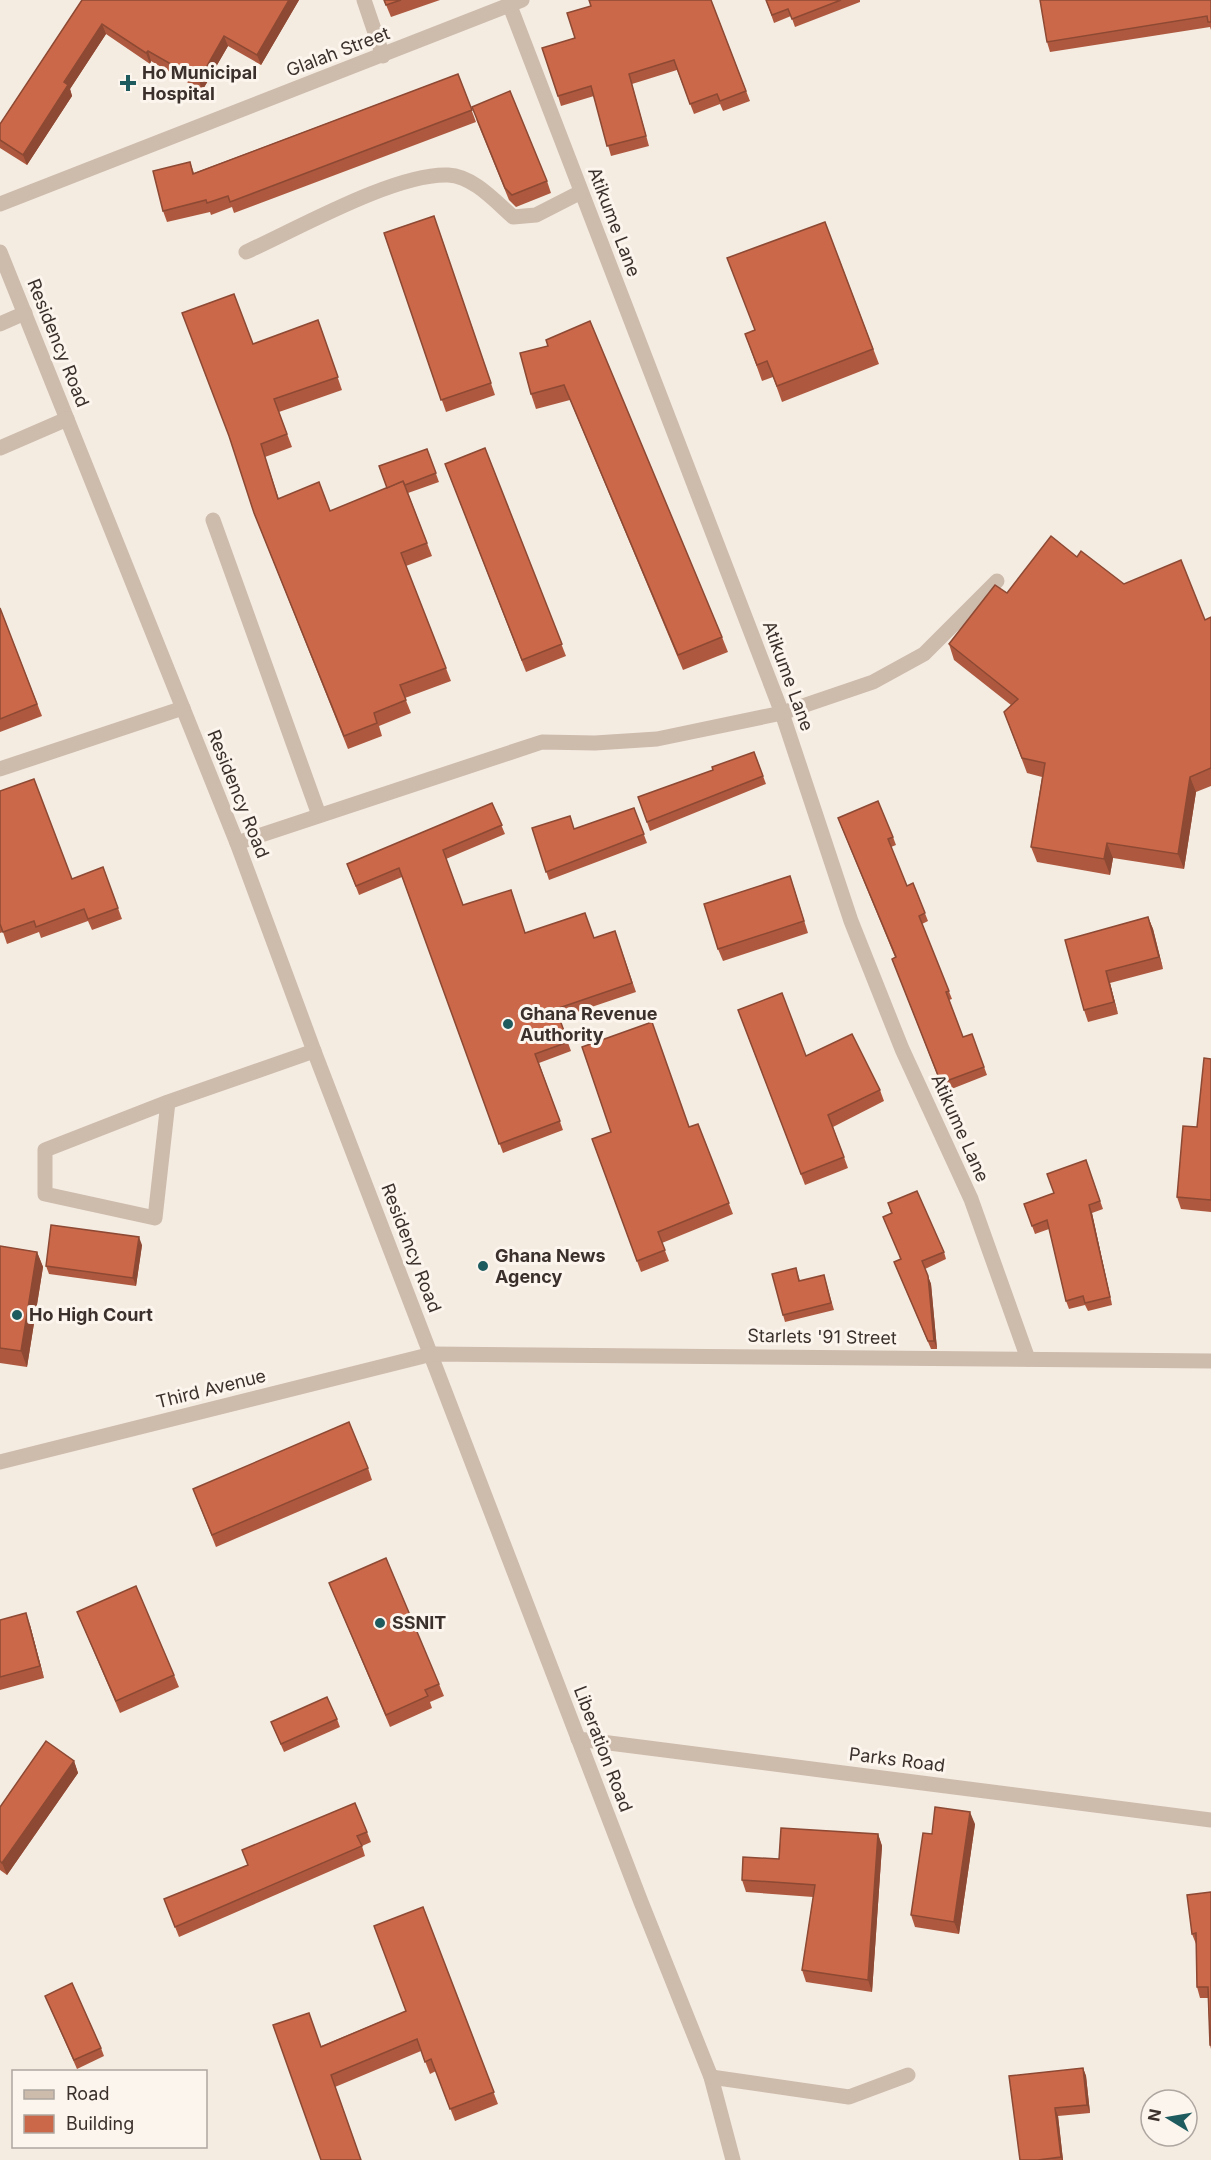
<svg xmlns="http://www.w3.org/2000/svg" width="1211" height="2160" viewBox="0 0 1211 2160" font-family="Inter,sans-serif">
<rect width="100%" height="100%" fill="#f4ebe1"/>
<g fill="none" stroke-linecap="round" stroke-linejoin="round">
<g stroke="#cdbbac" stroke-width="15">
<path d="M364,0l19,56"/>
<path d="M510,6l272,707 69,208 51,128 69,150 57,160"/>
<path d="M0,204l522,-204"/>
<path d="M0,252l237,591 77,208 327,851 70,175 22,83"/>
<path d="M246,252c51,-23 149,-79 202,-77 25,1 47,26 65,42l23,-2 45,-23"/>
<path d="M0,324l25,-11"/>
<path d="M0,448l67,-29"/>
<path d="M213,520l106,295"/>
<path d="M0,769l183,-61"/>
<path d="M237,843l305,-101 53,1 62,-4 125,-26 91,-31 51,-28 73,-73"/>
<path d="M168,1102l-13,116 -110,-24v-44l123,-48 146,-51"/>
<path d="M0,1462l432,-108 779,7"/>
<path d="M578,1739l633,81"/>
<path d="M711,2077l138,20 59,-22"/>
</g>
</g>
<g fill="#ae593f">
<path d="M82,0h217l-38,65 -33,-19 -26,45 -51,-30 -1,3 -44,-30 -36,55 2,7 -45,69 -27,-17v-24z"/>
<path d="M384,0h56l-49,17z"/>
<path d="M711,0l39,101 -27,10 -3,-7 -26,10 -17,-44 -45,14 17,62 -38,10 -17,-60 -33,10 -3,-10 17,-58 16,-32z"/>
<path d="M766,0h94v2l-65,25 -4,-11 -17,7z"/>
<path d="M1211,0v30l-1,-3 -160,25 -3,-10z"/>
<path d="M458,74l18,48 -242,91 -2,-6 -21,8 -1,-3 -43,10 -4,-11 27,-49 4,11z"/>
<path d="M476,119l71,62 4,12 -35,14 -7,-7z"/>
<path d="M434,216l61,179 -49,17 -62,-179z"/>
<path d="M825,222l54,142 -97,38 -9,-25 -11,4 -17,-47 10,-4z"/>
<path d="M318,320l24,70 -63,22 13,35 -27,10 14,42 51,12 57,-23 40,-39 12,33 -31,11 24,63 -26,10 45,115 -46,17 6,15 -32,13 3,10 -34,13 -94,-236 -1,-169z"/>
<path d="M548,346l174,291 6,15 -45,18 -113,-270 -34,9 -5,-15z"/>
<path d="M485,448l81,208 -40,16 -81,-208z"/>
<path d="M1077,557l47,27 81,36 6,-3v169l-15,6 -12,77 -71,-11 -3,17 -73,-13 -6,-15 11,-70 -15,-4 -23,-61 7,-7 -57,-45 -5,-16 58,-51z"/>
<path d="M0,608l42,108 -42,16z"/>
<path d="M754,752l12,32 -116,47 -12,-34 75,-27z"/>
<path d="M0,791l72,88 31,-12 19,52 -30,11 -4,-9 -47,17 -2,-6 -32,12 -4,-12 -3,1z"/>
<path d="M492,803l13,31 -59,25 17,46 62,28 69,5 21,-7 21,61 -77,26 12,33 -32,12 24,67 -60,23 -101,-276 -43,18 -12,-31z"/>
<path d="M634,808l13,35 -98,37 -17,-52 42,1z"/>
<path d="M841,826l52,11 3,8 -5,2 16,39 6,-3 15,38 -6,3 30,75 -3,1 14,37 9,-3 15,41 -43,17 -52,-133 3,-2z"/>
<path d="M794,888l14,45 -85,28 -5,-12z"/>
<path d="M1148,917l5,12 10,40 -53,14 8,31 -30,8 -4,-12 -19,-70z"/>
<path d="M738,1010l68,46 74,34 4,11 -51,26 15,41 -43,17z"/>
<path d="M1211,1059v153l-30,-3 -4,-12 20,-70z"/>
<path d="M698,1124l35,90 -71,29 7,18 -28,11 -49,-133 97,-12z"/>
<path d="M1086,1160l17,49 -11,4 20,92 -24,6 -3,-6 -16,4 -3,-8 -17,-72 -14,5 -11,-30 30,-11z"/>
<path d="M888,1203l56,49 2,7 -21,10 6,15 6,65h-6l-34,-80 3,-10 -9,-46z"/>
<path d="M142,1245l-6,41 -87,-12 -3,-8z"/>
<path d="M0,1246l37,6 6,15 -16,100 -27,-4z"/>
<path d="M796,1268l4,13 26,1 8,28 -49,12 -2,-7z"/>
<path d="M368,1468l4,12 -156,67 -23,-58z"/>
<path d="M329,1583l110,101 5,12 -14,6 2,6 -42,19z"/>
<path d="M77,1612l97,63 5,12 -59,26z"/>
<path d="M0,1620l30,5 14,53 -44,12z"/>
<path d="M337,1719l3,8 -56,25 -13,-30z"/>
<path d="M74,1761l4,12 -71,102 -7,-5v-63z"/>
<path d="M975,1824l-16,110 -44,-7 -4,-12 21,-81z"/>
<path d="M367,1832l4,10 -9,4 3,10 -186,81 -15,-38z"/>
<path d="M878,1834l4,12 -10,146 -66,-10 -4,-12 11,-73 -67,-5 -4,-12 37,-21z"/>
<path d="M1211,1892v157l-1,-4 -2,-47h-8l-3,-11 -1,-43 -4,-10z"/>
<path d="M423,1907l75,197 -43,17 -19,-50 -6,3 -9,-23 -86,36 -14,-41 85,-35z"/>
<path d="M45,1996l56,52 3,8 -27,13z"/>
<path d="M1083,2068l3,8 4,37 -32,3 5,44h-43z"/>
</g>
<g fill="#8d4933">
<path d="M289,0h10l-38,65 -4,-10z"/>
<path d="M102,24l4,10 -36,55 2,7 -45,69 -4,-10 41,-73z"/>
<path d="M224,36l4,10 -26,45 -3,-11z"/>
<path d="M148,51l3,10 -1,3 -4,-11z"/>
<path d="M1190,777l6,15 -12,77 -6,-15z"/>
<path d="M1107,843l6,15 -3,17 -6,-16z"/>
<path d="M1148,917l5,12 10,40 -4,-12z"/>
<path d="M1106,971l4,12 8,31 -4,-12z"/>
<path d="M1089,1205l3,8 20,92 -2,-8z"/>
<path d="M139,1237l3,8 -6,41 -3,-8z"/>
<path d="M37,1252l6,15 -16,100 -6,-16z"/>
<path d="M928,1276l3,8 6,65 -3,-8z"/>
<path d="M26,1613l4,12 14,53 -4,-12z"/>
<path d="M74,1761l4,12 -71,102 -5,-12z"/>
<path d="M970,1812l5,12 -16,110 -5,-12z"/>
<path d="M878,1834l4,12 -10,146 -4,-12z"/>
<path d="M1083,2068l3,8 4,37 -3,-8z"/>
<path d="M1055,2108l3,8 5,44h-1l-1,-3z"/>
</g>
<g fill="#ca6849" stroke="#8d4933" stroke-width="1.5">
<path d="M82,0h207l-32,55 -33,-19 -25,44 -51,-29 -2,2 -44,-29 -38,58 4,3 -45,70 -23,-15v-16z"/>
<path d="M384,0h17l-15,5z"/>
<path d="M589,0h122l35,91 -26,10 -3,-7 -27,10 -16,-44 -45,14 17,62 -39,10 -16,-60 -33,10 -16,-48 33,-10 -8,-25 24,-7z"/>
<path d="M766,0h75l-49,19 -4,-10 -16,6z"/>
<path d="M1040,0h171v22h-3l-1,-6 -160,26z"/>
<path d="M458,74l14,36 -242,92 -2,-6 -21,7 -1,-3 -43,11 -10,-40 37,-9 3,12z"/>
<path d="M510,91l37,90 -35,14 -7,-7 -33,-81z"/>
<path d="M434,216l57,167 -50,17 -57,-167z"/>
<path d="M825,222l48,127 -96,37 -10,-25 -10,4 -12,-31 10,-4 -28,-72z"/>
<path d="M234,294l19,50 65,-24 20,57 -64,22 13,35 -26,10 17,55 41,-17 11,29 73,-30 24,62 -26,10 45,115 -46,17 6,15 -32,13 3,10 -33,13 -90,-223 -25,-77 -47,-123z"/>
<path d="M590,321l132,316 -44,18 -114,-270 -33,9 -11,-41 28,-7 -2,-6z"/>
<path d="M485,448l77,196 -40,16 -77,-196z"/>
<path d="M427,449l9,24 -31,12 -2,-4 -16,7 -8,-22z"/>
<path d="M1051,536l26,21 4,-6 43,33 57,-24 24,60 6,-3v151l-21,9 -12,77 -71,-11 -3,16 -73,-12 14,-84 -23,-5 -18,-46 14,-13 -69,-55 46,-59 12,8z"/>
<path d="M0,608l37,96 -37,15z"/>
<path d="M754,752l9,24 -116,46 -9,-25 75,-27 -1,-3z"/>
<path d="M34,779l38,100 31,-12 15,41 -30,11 -4,-10 -48,18 -2,-6 -31,11 -3,-8v-133z"/>
<path d="M878,801l15,36 -5,2 19,47 6,-3 12,30 -6,3 30,75 -3,1 17,45 9,-3 12,33 -43,16 -49,-124 4,-2 -58,-139z"/>
<path d="M492,803l10,22 -59,25 20,55 48,-15 14,43 60,-20 9,25 21,-7 17,52 -76,26 12,33 -33,12 25,67 -61,23 -100,-276 -43,18 -9,-22z"/>
<path d="M634,808l10,26 -98,38 -14,-44 38,-12 4,13z"/>
<path d="M790,876l14,45 -86,28 -14,-45z"/>
<path d="M1148,917l11,40 -53,14 8,31 -30,8 -19,-70z"/>
<path d="M782,993l24,63 46,-22 28,56 -52,25 16,42 -43,17 -63,-164z"/>
<path d="M652,1022l37,105 9,-3 31,79 -71,29 7,18 -28,11 -45,-122 19,-7 -29,-85z"/>
<path d="M1204,1058l7,1v141l-34,-3 6,-71 14,1z"/>
<path d="M1086,1160l14,41 -11,4 21,92 -25,6 -2,-7 -17,5 -19,-81 -15,6 -8,-22 30,-11 -7,-19z"/>
<path d="M917,1191l27,61 -22,9 6,15 6,65h-6l-34,-79 7,-3 -18,-42 9,-4 -4,-10z"/>
<path d="M51,1225l88,12 -6,41 -87,-12z"/>
<path d="M0,1246l37,6 -16,99 -21,-3z"/>
<path d="M796,1268l3,13 25,-6 7,28 -48,12 -11,-41z"/>
<path d="M349,1422l19,46 -156,67 -19,-46z"/>
<path d="M386,1558l53,126 -14,6 3,6 -42,19 -57,-132z"/>
<path d="M136,1586l38,89 -58,26 -39,-89z"/>
<path d="M26,1613l14,53 -40,11v-57z"/>
<path d="M327,1697l10,22 -56,25 -10,-22z"/>
<path d="M46,1741l28,20 -72,102 -2,-2v-54z"/>
<path d="M355,1803l12,29 -10,4 5,10 -187,81 -11,-28 84,-34 -6,-15z"/>
<path d="M935,1807l35,5 -16,110 -43,-7 12,-82 9,1z"/>
<path d="M781,1828l97,6 -10,146 -66,-10 13,-85 -73,-5 1,-23 36,2z"/>
<path d="M1211,1892v153h-1l-2,-58h-11l-1,-54 -4,1 -5,-39z"/>
<path d="M423,1907l71,185 -44,17 -19,-50 -6,3 -8,-23 -86,36 30,85h-40l-48,-135 36,-12 12,34 85,-36 -32,-85z"/>
<path d="M72,1983l29,65 -27,12 -29,-64z"/>
<path d="M1083,2068l4,37 -32,3 6,49 -23,3h-18l-11,-84z"/>
</g>
<g fill="#1e5b5f" stroke="#fbf5ee" stroke-width="2">
<path d="M125 74h6v6h6v6h-6v6h-6v-6h-6v-6h6z"/>
<circle cx="508" cy="1024" r="6"/>
<circle cx="483" cy="1266" r="6"/>
<circle cx="17" cy="1315" r="6"/>
<circle cx="380" cy="1623" r="6"/>
</g>
<g text-anchor="middle" stroke-width="6" stroke-linejoin="round" paint-order="stroke">
<g font-size="18" fill="#3b302b" stroke="#fbf5ee">
<text transform="translate(338 52) rotate(-21)" y="6">Glalah Street</text>
<text transform="translate(614 222) rotate(69)" y="6">Atikume Lane</text>
<text transform="translate(58 343) rotate(68)" y="6">Residency Road</text>
<text transform="translate(788 676) rotate(70)" y="6">Atikume Lane</text>
<text transform="translate(238 794) rotate(68)" y="6">Residency Road</text>
<text transform="translate(960 1128) rotate(66)" y="6">Atikume Lane</text>
<text transform="translate(411 1248) rotate(69)" y="6">Residency Road</text>
<text transform="translate(822 1337) rotate(1)" y="6">Starlets '91 Street</text>
<text transform="translate(211 1389) rotate(-14)" y="6">Third Avenue</text>
<text transform="translate(603 1749) rotate(69)" y="6">Liberation Road</text>
<text transform="translate(897 1760) rotate(7)" y="6">Parks Road</text>
</g>
<g font-size="18" font-weight="bold" fill="#3b302b" stroke="#fbf5ee" text-anchor="start">
<text x="142" y="79">Ho Municipal<tspan x="142" dy="21">Hospital</tspan></text>
<text x="520" y="1020">Ghana Revenue<tspan x="520" dy="21">Authority</tspan></text>
<text x="495" y="1262">Ghana News<tspan x="495" dy="21">Agency</tspan></text>
<text x="29" y="1321">Ho High Court</text>
<text x="392" y="1629">SSNIT</text>
</g>
</g>
<rect x="12" y="2070" width="195" height="78" fill="#fbf5ee" stroke="#aea6a0" stroke-width="1.5"/>
<rect x="24" y="2090" width="30" height="9" fill="#cdbbac" stroke="#aea6a0" stroke-width="1.5"/>
<text x="66" y="2100" font-size="18" fill="#3b302b">Road</text>
<rect x="24" y="2115" width="30" height="18" fill="#ca6849" stroke="#aea6a0" stroke-width="1.5"/>
<text x="66" y="2130" font-size="18" fill="#3b302b">Building</text>
<g transform="translate(1169 2118) rotate(281)"><circle r="28" fill="#fbf5ee" stroke="#aea6a0" stroke-width="1.5"/>
<path d="M0-4.5L10 22L0 15L-10 22Z" fill="#1e5b5f"/>
<text y="-9" font-size="16" font-weight="bold" text-anchor="middle" fill="#3b302b">N</text>
</g>
</svg>
